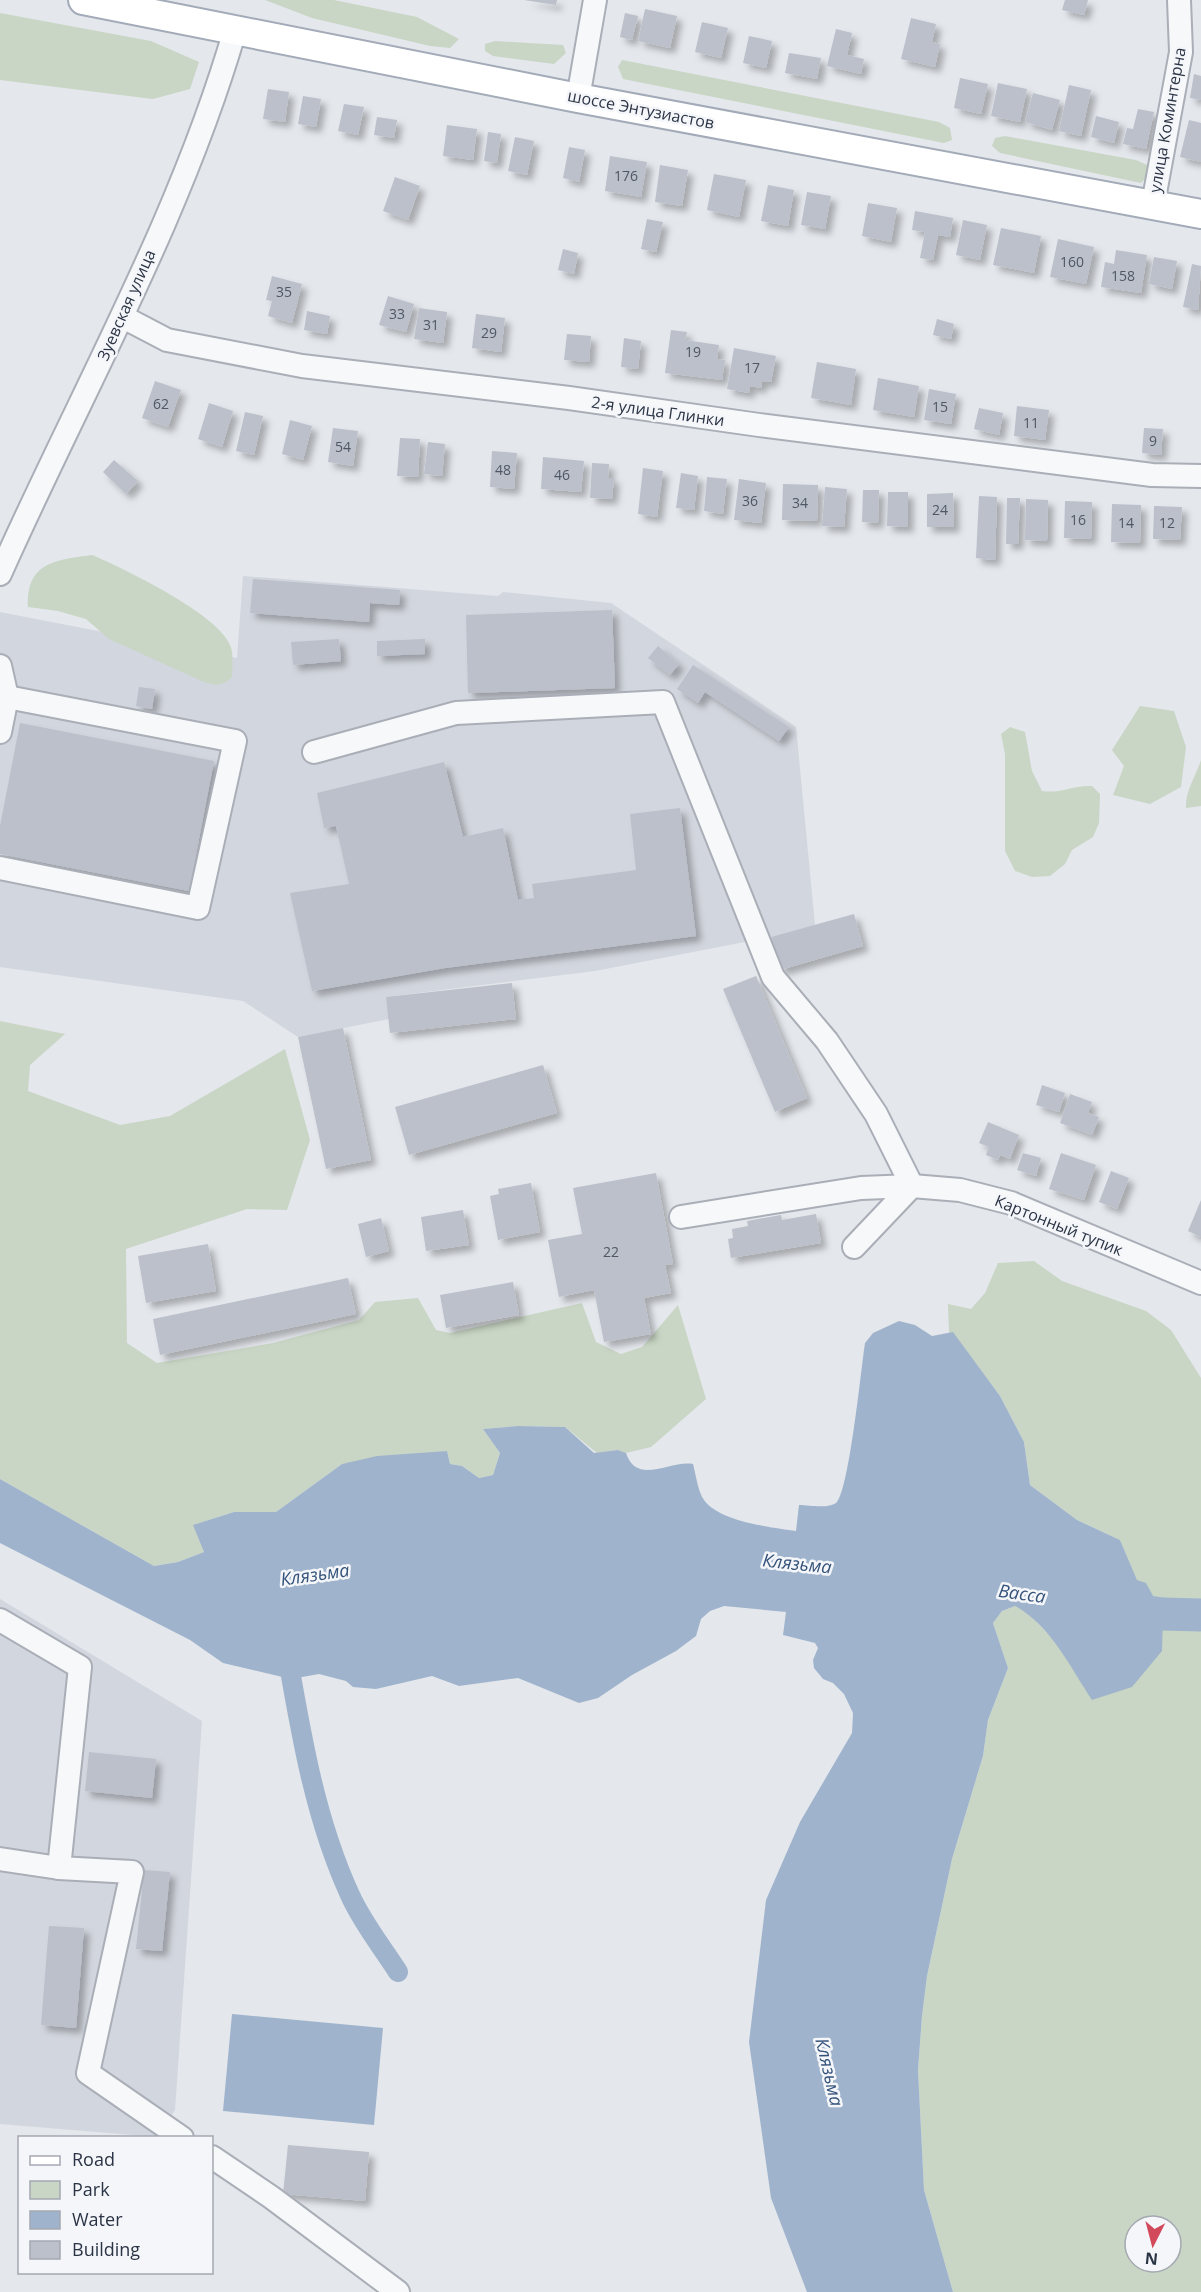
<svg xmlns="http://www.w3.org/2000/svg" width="1201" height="2292" viewBox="0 0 1201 2292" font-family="'Open Sans',sans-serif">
<defs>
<filter id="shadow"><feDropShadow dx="5.5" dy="5.5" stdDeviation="3" flood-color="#0004"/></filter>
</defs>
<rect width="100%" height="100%" fill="#e4e7ec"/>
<g fill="#d2d6de">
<path d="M243,576l255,20 5,-4 108,11 185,124 19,198 -44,12 -176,34 -209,26 3,22 -91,18 -55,-36 -243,-34v-355l237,46z"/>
<path d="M0,1599l202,122 -27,389 -18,27 -157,-13z"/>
</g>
<g fill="#c9d6c5" fill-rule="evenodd">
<path d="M265,0h69l83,17 42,22 -9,9 -20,-2 -118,-28z"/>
<path d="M0,13l151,28 48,21 -9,27 -37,10 -153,-19z"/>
<path d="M495,41l68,4 3,8 -12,11 -61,-8 -8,-5v-7z"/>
<path d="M622,60l317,62 11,6 2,12 -8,3 -321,-64 -5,-12z"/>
<path d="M1005,136l131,24 11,5 2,10 -8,8 -141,-30 -8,-7 3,-8z"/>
<path d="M92,555c31,13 126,59 138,90 4,8 2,22 2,32 -9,9 -16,9 -28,5l-95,-43 -23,-20 -28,-8 -30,-4c-2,-45 28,-47 64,-52z"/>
<path d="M1140,706l34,5 12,36 -5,40 -31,17 -37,-9 11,-29 -12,-16z"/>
<path d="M1010,727l15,5 7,39 10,20c20,3 30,-6 50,-5l8,8 -1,29 -6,14 -21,13 -7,14 -15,12 -18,1 -17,-6 -10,-20v-97l-4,-20z"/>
<path d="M1201,760v46l-15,2c-1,-17 10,-32 15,-48z"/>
<path d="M0,1021l65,13 -35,31 -2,26 92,34 50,-9 115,-67 25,91 -23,70 -40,-1 -121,40 1,94 30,20 116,-20 86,-23 16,-18 43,-4 18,32 14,3 132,-30 14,39 25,12 21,-7 36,-42 28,94 -55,48 -25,6 -8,-3 -21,3 -32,-26 -47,-1 -35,3 17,24 -7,22 -14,3 -17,-12 -12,-2 -3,-13 -105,13 -66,48h-42l-40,13 10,27 -26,10 -24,4 -154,-87z"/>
<path d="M1034,1261l28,20 84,30 25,19 30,48v914h-248l-29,-102 -6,-120 4,-54 5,-40 25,-117 31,-103 5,-36 20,-52 -15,-45 9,-12 13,-5 15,9 17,18 90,-52 -17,-41 -43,-20 -47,-35 -6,-43 -24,-46 -47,-63 -4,1 -1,-30 23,5 14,-16 13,-30zM1135,2226h36v36h-36z"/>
</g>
<g fill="#9fb4cc">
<path d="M899,1321l16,4 17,11 21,-4 47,64 24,46 6,43 47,35 43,20 17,40 9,3 17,31 -1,37 -30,36 -40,13c-22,-33 -41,-74 -77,-94l-13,5 -9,12 15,45 -20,52 -5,36 -31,103 -25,117 -5,40 -4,54 6,120 29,102h-146l-36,-94 -22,-156 17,-142 34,-78 52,-89 1,-20 -9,-19 -11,-11 -10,-4 -9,-11 -1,-8 5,-12 -3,-5 -32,-8 3,-23 -62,-6 -14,5 -9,8 -5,17 -20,15 -44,24 -34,23 -19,5 -61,-25 -59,8 -27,-10 -56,13 -23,-2 -7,-6 -27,-7 -28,5 -68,-16 -33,-23 -190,-97v-64l154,87 24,-4 26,-10 -11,-27 41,-13h42l66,-48 35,-8 70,-5 3,13 12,2 17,12 14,-3 7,-22 -17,-24 35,-3 47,1 29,26 24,-3 8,3c11,33 44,7 67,11 3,11 5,28 11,36 16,22 66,27 92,31l3,-26c10,0 29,4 37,-2 13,-11 25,-134 29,-160l8,-10z"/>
<path d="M232,2014l151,14 -9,97 -151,-14z"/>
</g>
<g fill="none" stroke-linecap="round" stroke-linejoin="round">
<path stroke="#9fb4cc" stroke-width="20" d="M287,1653c14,81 28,166 63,242 12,27 32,52 48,77"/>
<path stroke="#9fb4cc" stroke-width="33" d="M1119,1608l44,6 38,1"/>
</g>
<g fill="#bbc0ca" filter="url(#shadow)">
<path d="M524,0h33l-1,5z"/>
<path d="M1065,0h23l-4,15 -22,-5z"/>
<path d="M645,9l32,7 -7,32 -32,-7z"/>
<path d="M625,13l13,3 -6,24 -12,-3z"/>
<path d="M911,18l25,6 -4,18 8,2 -5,23 -34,-8z"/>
<path d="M702,22l26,6 -7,30 -26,-6z"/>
<path d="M836,29l16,4 -5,22 17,4 -3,15 -34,-8z"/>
<path d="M749,36l23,5 -6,27 -23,-5z"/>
<path d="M789,53l32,5 -4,21 -32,-6z"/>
<path d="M1194,74l7,2v24l-11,-2z"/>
<path d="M960,78l28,6 -7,30 -27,-6z"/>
<path d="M998,83l29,6 -7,33 -29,-6z"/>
<path d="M1069,85l22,5 -10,46 -22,-5z"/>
<path d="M268,89l21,3 -4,30 -22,-3z"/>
<path d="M1033,93l27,7 -8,30 -27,-8z"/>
<path d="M303,96l18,3 -5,28 -18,-3z"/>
<path d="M344,104l20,3 -6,28 -20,-4z"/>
<path d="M1138,109l16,3 -8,37 -23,-5 4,-16 6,1z"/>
<path d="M1096,116l23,6 -5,21 -23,-6z"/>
<path d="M377,117l20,3 -3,18 -20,-3z"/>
<path d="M1189,120l12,3v39l-21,-5z"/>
<path d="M447,125l30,4 -4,31 -30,-4z"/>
<path d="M488,132l13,2 -4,29 -13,-2z"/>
<path d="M515,137l19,4 -7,34 -19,-4z"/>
<path d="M569,147l16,3 -6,32 -16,-4z"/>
<path d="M610,156l37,6 -6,35 -36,-6z"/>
<path d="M660,165l28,5 -6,36 -27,-4z"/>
<path d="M714,174l32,6 -7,37 -32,-7z"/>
<path d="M395,177l25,9 -12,34 -25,-9z"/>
<path d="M768,185l26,5 -6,36 -27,-5z"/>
<path d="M807,192l24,4 -6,33 -24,-4z"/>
<path d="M868,203l29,5 -6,34 -29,-6z"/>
<path d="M915,211l38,7 -3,19 -12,-2 -5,25 -13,-2 5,-26 -13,-2z"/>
<path d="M647,219l16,3 -7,30 -15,-3z"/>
<path d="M963,220l24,5 -7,35 -24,-5z"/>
<path d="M1001,228l40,8 -7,37 -41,-8z"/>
<path d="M1058,239l36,8 -8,37 -36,-7z"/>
<path d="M563,249l15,4 -4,21 -16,-4z"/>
<path d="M1116,250l31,5 -6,38 -40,-6 4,-25 9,2z"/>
<path d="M1154,257l23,4 -5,28 -23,-5z"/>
<path d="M1192,264l9,2 -3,44 -15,-3z"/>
<path d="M272,276l30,8 -10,39 -24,-7 4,-15 -6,-1z"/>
<path d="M388,296l26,8 -8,28 -27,-7z"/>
<path d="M419,308l28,4 -4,31 -29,-4z"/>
<path d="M307,311l23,5 -3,18 -23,-4z"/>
<path d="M476,314l29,4 -4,34 -29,-4z"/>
<path d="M937,319l17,5 -3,15 -18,-4z"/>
<path d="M671,330l16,2 -2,8 34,5 -2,14 8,1 -3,20 -57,-7z"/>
<path d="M567,334l24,2 -2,26 -25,-2z"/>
<path d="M624,338l17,3 -3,28 -17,-2z"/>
<path d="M734,348l42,8 -5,26 -9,-1 -1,7 -11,-2 -1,7 -22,-4z"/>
<path d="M817,362l39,7 -5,36 -40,-7z"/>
<path d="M878,378l41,8 -5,31 -41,-7z"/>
<path d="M155,381l26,9 -13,37 -26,-9z"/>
<path d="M929,389l27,5 -5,30 -27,-4z"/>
<path d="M209,403l24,8 -11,36 -24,-8z"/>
<path d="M1017,406l32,4 -4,30 -31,-4z"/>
<path d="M979,408l24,5 -4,22 -25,-6z"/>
<path d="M245,412l18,4 -9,39 -18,-4z"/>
<path d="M290,420l22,6 -9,34 -21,-6z"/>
<path d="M333,428l25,3 -5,35 -25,-4z"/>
<path d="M1144,428l19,1 -2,26 -19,-2z"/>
<path d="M400,438l20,1 -2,38 -21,-1z"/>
<path d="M428,442l17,2 -3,32 -18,-2z"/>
<path d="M492,451l25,2 -3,36 -24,-2z"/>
<path d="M543,457l41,4 -3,31 -40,-3z"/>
<path d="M114,460l24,21 -12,13 -23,-22z"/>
<path d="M592,463l17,1 -1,14h6l-2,21 -22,-1z"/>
<path d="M643,468l20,3 -6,46 -19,-3z"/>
<path d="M681,473l17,3 -4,34 -18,-2z"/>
<path d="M707,477l20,2 -4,35 -19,-3z"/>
<path d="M739,479l27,4 -5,40 -27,-3z"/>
<path d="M783,484l35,1 -1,36 -35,-1z"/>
<path d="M825,487l22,2 -3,38 -22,-1z"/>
<path d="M863,490h16l-1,33 -16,-1z"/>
<path d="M888,492h20v35l-21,-1z"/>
<path d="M953,493l1,34h-27v-33z"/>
<path d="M979,496l18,1 -2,63 -19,-2z"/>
<path d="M1007,498h13l-2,46h-12z"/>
<path d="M1026,499l22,1 -1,41 -22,-1z"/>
<path d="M1065,501l27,1 -1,37 -27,-1z"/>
<path d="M1112,504l29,1 -1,38 -29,-1z"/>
<path d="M1154,506l28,1 -2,33 -27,-1z"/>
<path d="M253,579l147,11 -1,15 -29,-2 -1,19 -119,-9z"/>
<path d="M612,610l3,78 -147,5 -2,-78z"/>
<path d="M339,639l2,22 -48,4 -2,-23z"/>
<path d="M425,639v15l-48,2v-15z"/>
<path d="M658,646l21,18 -9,11 -22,-17z"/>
<path d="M693,665l96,62 -10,14 -74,-49 -7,11 -21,-14z"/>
<path d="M139,687l16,2 -3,20 -16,-3z"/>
<path d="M20,723l194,38 -25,130 -189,-37v-28z"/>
<path d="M444,762l19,75 40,-9 15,72 16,-2 -2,-14 104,-14 -6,-56 50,-6 16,128 -251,32 -133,23 -22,-98 59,-9 -13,-58 -12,2 -7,-35z"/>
<path d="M854,914l9,32 -83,24 -9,-33z"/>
<path d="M756,976l51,122 -32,14 -52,-123z"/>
<path d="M512,983l4,36 -126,14 -4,-36z"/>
<path d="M343,1028l28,132 -45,9 -28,-132z"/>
<path d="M543,1065l14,48 -148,42 -14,-48z"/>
<path d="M1042,1085l23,8 -6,19 -23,-7z"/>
<path d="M1070,1094l22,8 -4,11 11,4 -7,18 -32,-12z"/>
<path d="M988,1122l31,13 -9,24 -10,-4 -2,5 -12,-5 3,-8 -10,-4z"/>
<path d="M1023,1153l18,5 -5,18 -19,-6z"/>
<path d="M1061,1153l35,12 -12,35 -35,-11z"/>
<path d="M1111,1171l18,7 -12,31 -18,-7z"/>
<path d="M656,1173l17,91 -8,1 6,28 -27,5 7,36 -47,8 -10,-52 -35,7 -11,-57 34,-6 -9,-46z"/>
<path d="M531,1183l9,49 -42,8 -8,-44 9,-2 -1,-5z"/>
<path d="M1201,1200v37l-13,-6z"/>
<path d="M463,1210l6,35 -43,6 -5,-34z"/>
<path d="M816,1214l5,29 -90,15 -3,-19 5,-1 -1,-9 16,-3 -1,-5 34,-6 1,5z"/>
<path d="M381,1218l8,33 -23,6 -8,-33z"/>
<path d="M208,1244l8,47 -70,12 -8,-47z"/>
<path d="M348,1278l8,36 -196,41 -7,-36z"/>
<path d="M513,1282l6,33 -73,13 -6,-33z"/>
<path d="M89,1752l67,7 -4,39 -67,-7z"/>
<path d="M144,1870l26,2 -8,79 -26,-2z"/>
<path d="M49,1926l35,2 -8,100 -35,-3z"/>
<path d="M288,2145l81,7 -4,49 -82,-7z"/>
</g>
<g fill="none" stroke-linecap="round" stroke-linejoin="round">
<g stroke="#a9aeb7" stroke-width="26">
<g id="minor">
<path d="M578,98l17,-98"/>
<path d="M1153,204l28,-152 -2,-52"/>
<path d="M123,317l44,23 135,26 267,32 190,27 393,50 49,1"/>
<path d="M0,574c80,-180 180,-354 235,-544"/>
<path d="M0,666l7,31 -7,35"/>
<path d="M314,752l142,-39 207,-11 110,275 54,64 49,73 36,72"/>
<path d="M0,868l198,40 37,-167 -228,-44"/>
<path d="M681,1217l180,-29 51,-2 48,4 51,13 190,80"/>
<path d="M854,1247l58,-61"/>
<path d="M0,1620l80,47 -21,201 73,4 -44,201 94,65"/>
<path d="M0,1859l59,9"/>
<path d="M212,2157l59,40 127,95"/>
</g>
</g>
<g stroke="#a3abb8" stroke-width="32">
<path id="major" d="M83,0l495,98 623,116"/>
</g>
<use href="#minor" stroke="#f7f8fa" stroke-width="22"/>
<use href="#major" stroke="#fff" stroke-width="28"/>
</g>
<g text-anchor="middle" stroke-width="5" stroke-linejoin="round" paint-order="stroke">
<g font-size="14" fill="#4f5766">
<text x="626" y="181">176</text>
<text x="1072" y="267">160</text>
<text x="1123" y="281">158</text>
<text x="284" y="297">35</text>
<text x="397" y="319">33</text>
<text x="431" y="330">31</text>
<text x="489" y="338">29</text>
<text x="693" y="357">19</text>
<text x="752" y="373">17</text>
<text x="161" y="409">62</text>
<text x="940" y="412">15</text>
<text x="1031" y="428">11</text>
<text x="1153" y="446">9</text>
<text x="343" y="452">54</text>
<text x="503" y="475">48</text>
<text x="562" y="480">46</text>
<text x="750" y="506">36</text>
<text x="800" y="508">34</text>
<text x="940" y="515">24</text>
<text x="1078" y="525">16</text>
<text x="1126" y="528">14</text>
<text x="1167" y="528">12</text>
<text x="611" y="1257">22</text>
</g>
<g font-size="16" fill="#2b3445" stroke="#f4f6f9">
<text transform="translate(641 109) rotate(11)" y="6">шоссе Энтузиастов</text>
<text transform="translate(1167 120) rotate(-80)" y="6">улица Коминтерна</text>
<text transform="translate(126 305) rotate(-66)" y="6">Зуевская улица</text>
<text transform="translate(658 411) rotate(8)" y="6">2-я улица Глинки</text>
<text transform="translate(1059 1225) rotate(22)" y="6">Картонный тупик</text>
</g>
<g font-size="18" font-style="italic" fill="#34527a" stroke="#f4f6f9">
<text transform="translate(797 1564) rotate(6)" y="6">Клязьма</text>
<text transform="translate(315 1575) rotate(-8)" y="6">Клязьма</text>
<text transform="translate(1022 1594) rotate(8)" y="6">Васса</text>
<text transform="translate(829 2072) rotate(77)" y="6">Клязьма</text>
</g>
</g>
<rect x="18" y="2136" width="195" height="138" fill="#f4f6f9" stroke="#a4a8b1" stroke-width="1.5"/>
<rect x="30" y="2156" width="30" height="9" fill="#ffffff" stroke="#a4a8b1" stroke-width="1.5"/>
<text x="72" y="2166" font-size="18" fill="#2b3445">Road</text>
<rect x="30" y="2181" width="30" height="18" fill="#c9d6c5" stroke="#a4a8b1" stroke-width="1.5"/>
<text x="72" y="2196" font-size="18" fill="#2b3445">Park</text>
<rect x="30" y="2211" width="30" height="18" fill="#9fb4cc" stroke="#a4a8b1" stroke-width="1.5"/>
<text x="72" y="2226" font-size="18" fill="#2b3445">Water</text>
<rect x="30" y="2241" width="30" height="18" fill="#bbc0ca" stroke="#a4a8b1" stroke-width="1.5"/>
<text x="72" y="2256" font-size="18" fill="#2b3445">Building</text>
<g transform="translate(1153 2244) rotate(186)"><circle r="28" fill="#f4f6f9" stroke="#a4a8b1" stroke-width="1.5"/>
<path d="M0-4.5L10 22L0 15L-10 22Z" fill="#d1495b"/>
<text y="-9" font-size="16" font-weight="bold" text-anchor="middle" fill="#2b3445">N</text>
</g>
</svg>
